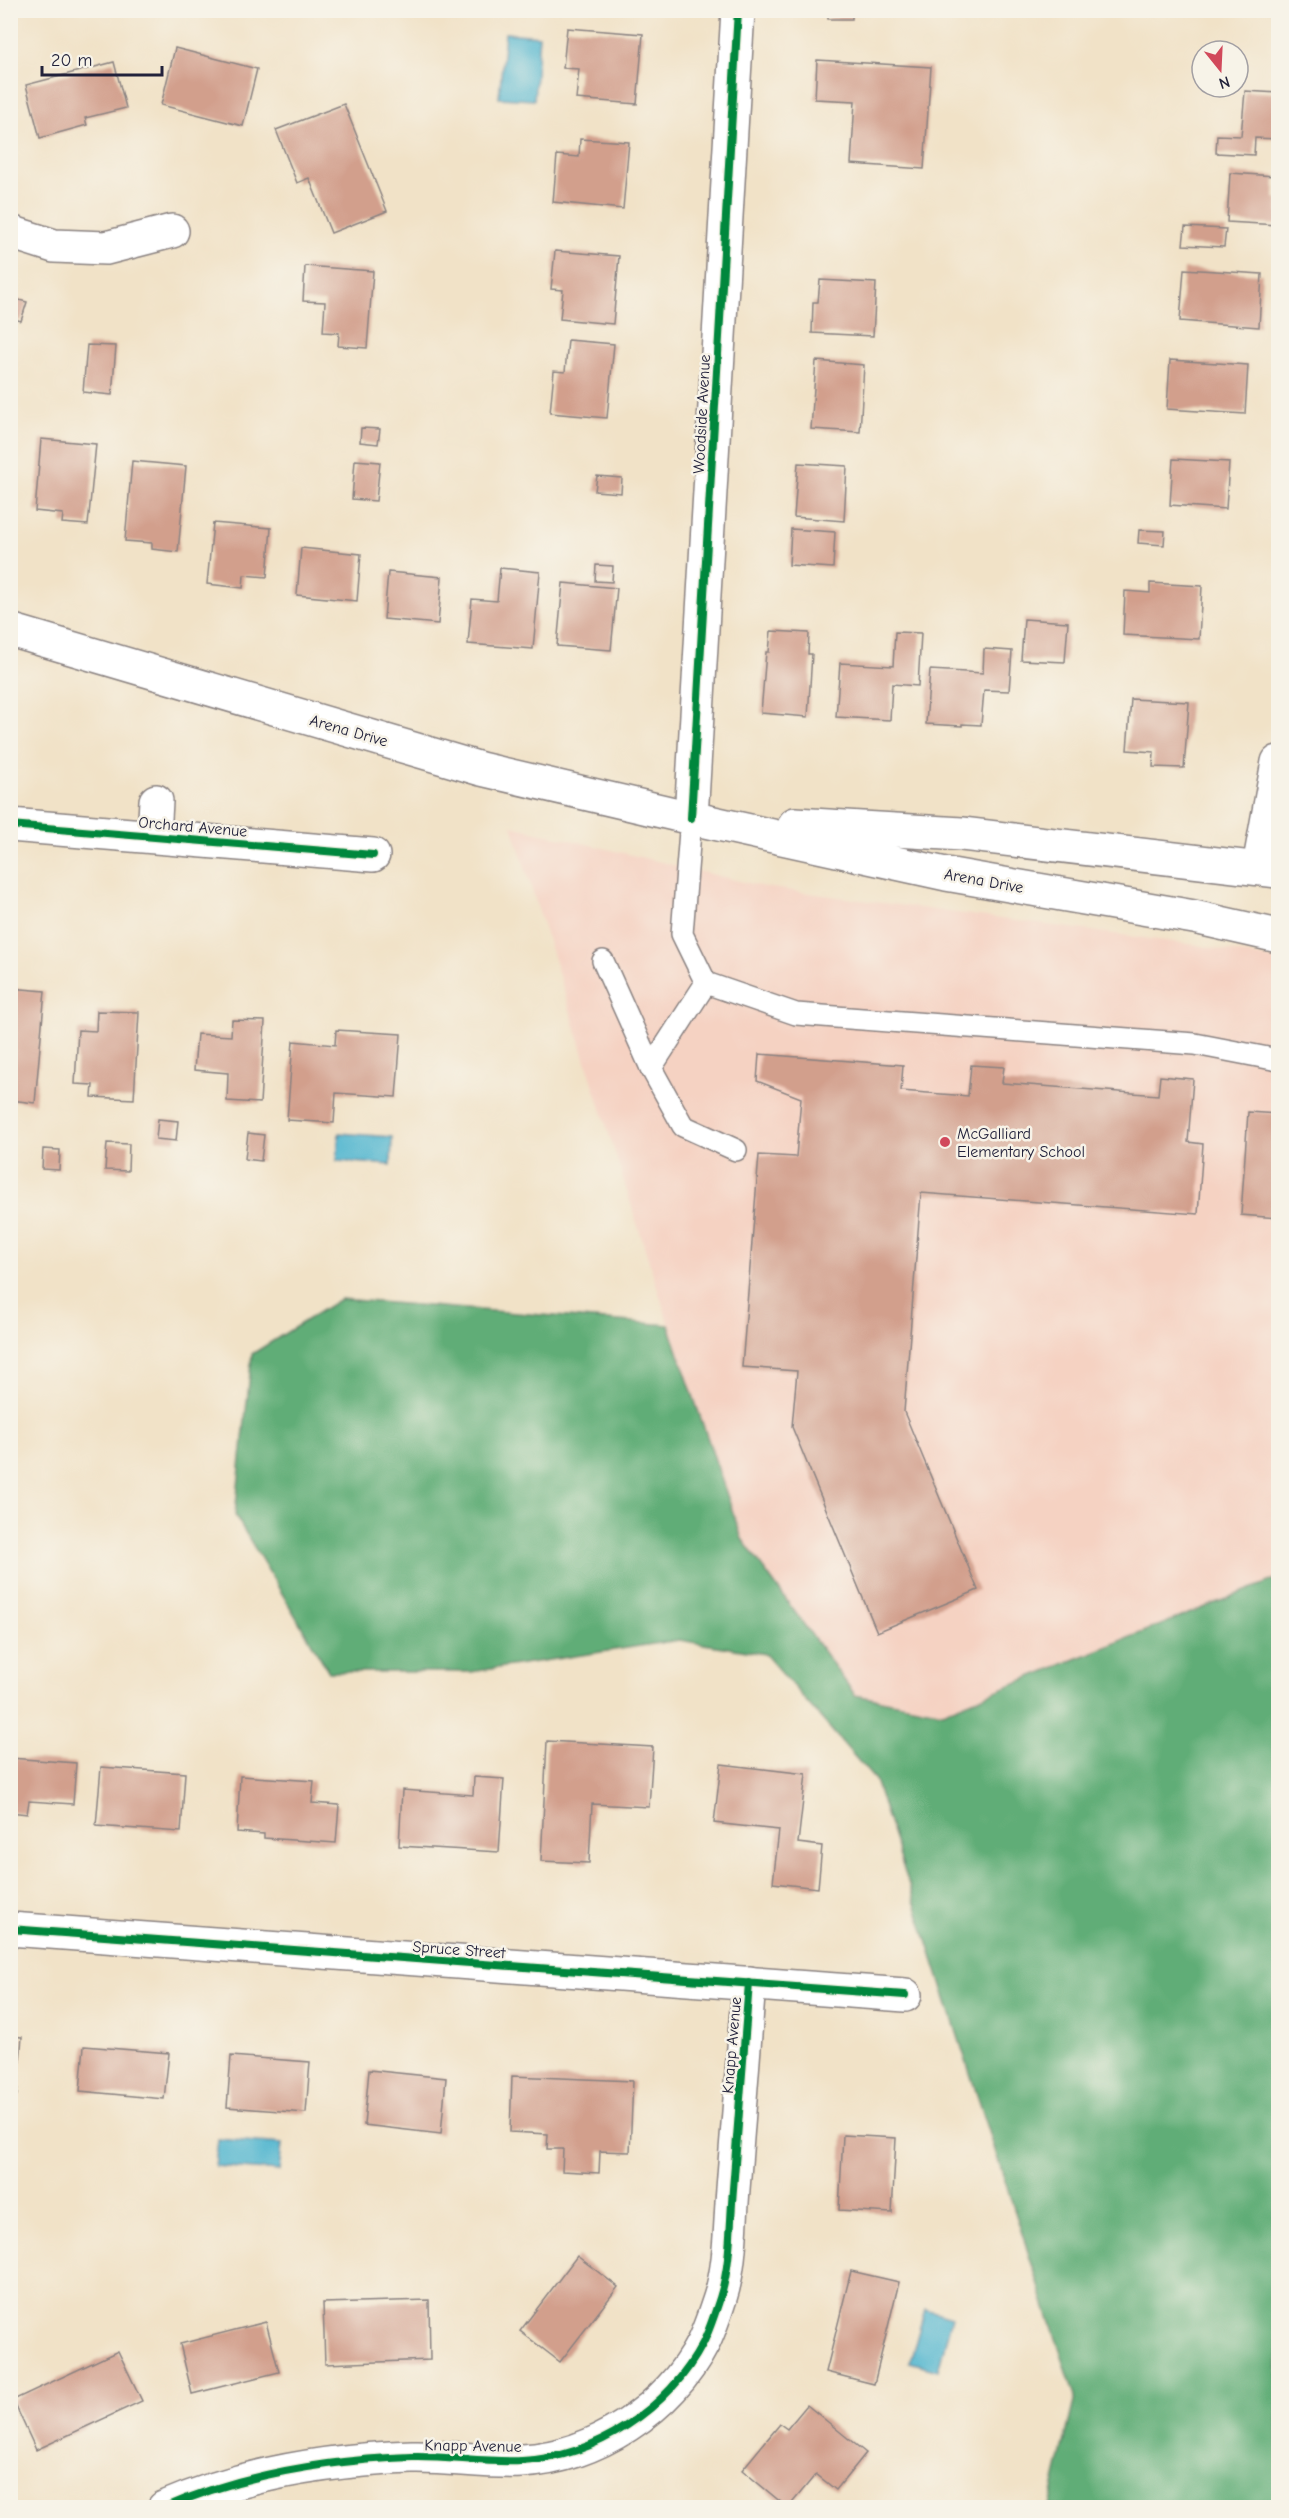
<svg xmlns="http://www.w3.org/2000/svg" width="1289" height="2518" viewBox="0 0 1289 2518" font-family="'Comic Neue',sans-serif">
<rect width="100%" height="100%" fill="#f7f3e8"/>
<filter id="ink" filterUnits="userSpaceOnUse"><feTurbulence type="fractalNoise" baseFrequency=".0167" numOctaves="2"/><feDisplacementMap in="SourceGraphic" scale="12" xChannelSelector="R" yChannelSelector="G"/><feConvolveMatrix kernelMatrix="1 2 1 2 8 2 1 2 1" color-interpolation-filters="sRGB"/></filter>
<filter id="wash" filterUnits="userSpaceOnUse"><feTurbulence type="fractalNoise" baseFrequency=".008" numOctaves="4" result="noise"/><feDisplacementMap in="SourceGraphic" scale="24" xChannelSelector="R" yChannelSelector="G"/><feGaussianBlur stdDeviation="1.35" result="paint"/><feColorMatrix in="noise" values="0 0 0 0 0 0 0 0 0 0 0 0 0 0 0 0 0 1.4 0 .05"/><feComposite in="paint" operator="in"/></filter>
<g filter="url(#wash)">
<rect width="100%" height="100%" fill="#f1e2c7"/>
<path fill="#f5d2c2" d="M512,826l252,61 432,58 82,15v618l-336,134 -87,-17 -113,-156 -73,-214z"/>
<path fill="#61ad77" stroke="#426859" stroke-width="1.5" d="M340,1299l329,26 73,214 113,156 88,17 335,-134v929h-229l26,-110 -200,-617 -110,-126 -86,-14 -208,32h-142l-94,-157 17,-161z"/>
<g fill="#50b5cf" stroke="#396c85" stroke-width="1.5">
<path d="M505,33l34,3 -5,64 -35,-2z"/>
<path d="M339,1133l53,4 -1,28 -54,-4z"/>
<path d="M218,2139l64,5 -3,27 -64,-5z"/>
<path d="M925,2309l27,8 -14,53 -28,-8z"/>
</g>
<g id="blocks">
<g fill="#d29f8c">
<rect x="828" y="10" width="24" height="9"/>
<path d="M567,28l76,6 -6,70 -61,-5 3,-30 -16,-1z"/>
<path d="M175,48l82,21 -14,57 -82,-21z"/>
<path d="M817,60l114,7 -7,102 -73,-5 4,-63 -40,-2z"/>
<path d="M114,62l12,46 -41,10 2,7 -47,13 -14,-53z"/>
<path d="M1245,91l33,2v46l-23,-1 -1,17 -38,-2 1,-18 24,1z"/>
<path d="M344,104l43,107 -56,22 -22,-55 -12,5 -21,-53z"/>
<path d="M580,139l49,3 -6,67 -70,-7 4,-47 22,2z"/>
<path d="M1230,173l45,3 -1,22 4,1v26l-51,-3z"/>
<path d="M1185,227l41,2 -2,18 -41,-2z"/>
<path d="M555,251l64,5 -6,68 -53,-5 3,-29 -12,-1z"/>
<path d="M305,266l68,5 -6,77 -29,-2 1,-13 -16,-1 2,-30 -22,-1z"/>
<path d="M1184,269l78,5 -3,53 -79,-6z"/>
<path d="M820,280l56,3 -3,53 -61,-3 1,-31h5z"/>
<path d="M11,298l16,4 -6,19 -11,-3z"/>
<path d="M568,340l46,4 -7,74 -57,-5 4,-42 11,1z"/>
<path d="M87,345l29,1 -4,49 -29,-3z"/>
<path d="M1170,360l78,5 -3,49 -78,-5z"/>
<path d="M816,361l48,4 -4,67 -49,-3z"/>
<path d="M10,418h4l-2,20h-2z"/>
<path d="M361,428l19,1 -2,15 -18,-2z"/>
<path d="M41,439l55,5 -8,81 -26,-2 1,-9 -28,-3z"/>
<path d="M1173,459l56,3 -3,47 -56,-4z"/>
<path d="M355,460l25,2 -4,39 -24,-2z"/>
<path d="M132,461l54,5 -8,86 -26,-3v-6l-27,-2z"/>
<path d="M798,463l49,3 -3,55 -50,-4z"/>
<path d="M597,476l25,2 -1,15 -26,-2z"/>
<path d="M213,523l58,5 -4,49 -23,-2 -1,13 -36,-4z"/>
<path d="M791,529l44,3 -2,36 -44,-3z"/>
<path d="M1139,530l26,1 -1,14 -26,-2z"/>
<path d="M301,548l60,6 -4,47 -60,-6z"/>
<path d="M596,565l17,1 -1,16 -17,-1z"/>
<path d="M500,568l40,4 -7,77 -65,-5 4,-45 25,2z"/>
<path d="M388,572l54,5 -4,47 -54,-5z"/>
<path d="M563,583l54,5 -6,62 -54,-4z"/>
<path d="M1150,583l52,3 -3,53 -76,-4 2,-44 25,2z"/>
<path d="M1024,619l44,3 -3,40 -44,-2z"/>
<path d="M771,631l38,2 -1,21h4l-4,63 -47,-4 5,-61h3z"/>
<path d="M895,632l26,1 -3,53 -26,-2 -2,36 -54,-3 4,-54 53,3z"/>
<path d="M984,649l28,2 -3,40 -25,-1 -3,35 -19,-1v2l-36,-2 4,-54 53,3z"/>
<path d="M1131,699l58,3 -5,66 -31,-1 1,-15 -27,-2z"/>
<path d="M10,988l35,3 -10,112 -25,-3z"/>
<path d="M97,1011l42,1 -5,87 -42,-2 1,-12 -18,-1 3,-54 18,1z"/>
<path d="M232,1020l33,1 -5,82 -33,-2 1,-28 -34,-3 3,-36 34,2z"/>
<path d="M336,1030l65,4 -5,63 -60,-4 -2,30 -47,-3 6,-79 42,4z"/>
<path d="M759,1054l144,11 -2,26 67,5 3,-31 33,2 -2,16 156,12 2,-19 33,3 -5,63 15,2 -5,70 -277,-21 -17,219 74,178 -101,42 -85,-205 5,-56 -55,-4 17,-212 37,2 5,-59 -44,-17z"/>
<path d="M1248,1112l30,2v104l-37,-3z"/>
<path d="M158,1119l20,2 -2,20 -20,-2z"/>
<path d="M248,1133l16,2 -3,26 -16,-2z"/>
<path d="M107,1143l22,1 -1,27 -23,-1z"/>
<path d="M43,1149l17,1 -1,20 -17,-1z"/>
<path d="M547,1741l106,6 -4,60 -57,-3 -3,59 -48,-2z"/>
<path d="M10,1758l66,5 -3,41 -44,-3 -2,13 -17,-2z"/>
<path d="M721,1764l85,10 -8,69 24,3 -4,42 -45,-5 6,-53 -65,-7z"/>
<path d="M101,1767l84,6 -4,59 -85,-6z"/>
<path d="M240,1776l74,5 -2,22 27,2 -3,38 -72,-5v-4l-27,-2z"/>
<path d="M474,1777l30,2 -5,73 -100,-6 3,-56 71,5z"/>
<path d="M10,2036l12,1 -5,58 -7,-1z"/>
<path d="M84,2046l85,7 -5,46 -84,-8z"/>
<path d="M231,2056l79,6 -4,51 -79,-6z"/>
<path d="M369,2070l77,8 -5,56 -77,-9z"/>
<path d="M512,2076l121,5 -3,71 -30,-1 -1,22 -37,-2 1,-22h-16l1,-15 -38,-2z"/>
<path d="M843,2135l53,3 -4,75 -53,-3z"/>
<path d="M577,2256l41,31 -58,75 -40,-31z"/>
<path d="M851,2271l48,11 -25,102 -48,-12z"/>
<path d="M429,2300l1,60 -105,4 -2,-61z"/>
<path d="M266,2322l13,50 -87,22 -12,-50z"/>
<path d="M118,2351l24,50 -106,49 -23,-50z"/>
<path d="M807,2405l59,48 -30,37 -20,-16 -28,34 -46,-38 38,-46 7,5z"/>
</g>
</g>
</g>
<g filter="url(#ink)">
<use href="#blocks" fill-opacity="0" stroke="#8a8281" stroke-width="1.5"/>
<g fill="none" stroke-linecap="round" stroke-linejoin="round">
<g stroke="#8a8281" stroke-width="24">
<g id="service">
<path d="M691,818l-9,116 24,49 90,31 399,30 83,16"/>
<path d="M603,961l48,107"/>
<path d="M706,983l-55,85 32,58 53,24"/>
</g>
</g>
<g stroke="#8a8281" stroke-width="36">
<g id="minor">
<path d="M10,232l44,14 52,2 66,-17"/>
<path d="M691,818l47,-808"/>
<path d="M10,825l363,30"/>
<path d="M154,836l2,-35"/>
<path d="M1259,867l19,-105"/>
<path d="M10,1929l895,66"/>
<path d="M164,2508c78,-34 163,-48 248,-51 36,-1 73,6 110,4 73,-4 147,-52 181,-118 7,-14 12,-30 17,-45 11,-34 10,-74 13,-109 5,-69 11,-137 16,-206"/>
</g>
</g>
<g stroke="#8a8281" stroke-width="36">
<g id="secondary">
<path d="M10,630l471,139 210,49 255,56 248,43 84,19"/>
<path d="M795,824l167,10 316,37"/>
</g>
</g>
<use href="#service" stroke="#fff" stroke-width="21"/>
<use href="#minor" stroke="#fff" stroke-width="33"/>
<use href="#secondary" stroke="#fff" stroke-width="33"/>
<g stroke="#f7f3e8" stroke-width="11">
<g id="cycleway">
<path d="M691,818l47,-808"/>
<path d="M10,825l363,30"/>
<path d="M10,1929l895,66"/>
<path d="M164,2508c78,-34 163,-48 248,-51 36,-1 73,6 110,4 73,-4 147,-52 181,-118 7,-14 12,-30 17,-45 11,-34 10,-74 13,-109 5,-69 11,-137 16,-206"/>
</g>
</g>
<use href="#cycleway" stroke="#00873e" stroke-width="8"/>
</g>
</g>
<circle fill="#d1495b" stroke="#f7f3e8" stroke-width="2" cx="945" cy="1142" r="6"/>
<g text-anchor="middle" stroke-width="5" stroke-linejoin="round" paint-order="stroke">
<g font-size="16" fill="#22223b" stroke="#f7f3e8">
<text transform="translate(701 414) rotate(-87)" y="6">Woodside Avenue</text>
<text transform="translate(349 730) rotate(16)" y="6">Arena Drive</text>
<text transform="translate(193 826) rotate(5)" y="6">Orchard Avenue</text>
<text transform="translate(984 880) rotate(10)" y="6">Arena Drive</text>
<text transform="translate(459 1949) rotate(4)" y="6">Spruce Street</text>
<text transform="translate(731 2045) rotate(-85)" y="6">Knapp Avenue</text>
<text transform="translate(473 2445) rotate(1)" y="6">Knapp Avenue</text>
</g>
<g font-size="16" fill="#22223b" stroke="#f7f3e8" text-anchor="start">
<text x="957" y="1139">McGalliard<tspan x="957" dy="18">Elementary School</tspan></text>
</g>
</g>
<rect width="1289" height="2518" fill="none" stroke="#f7f3e8" stroke-width="36"/>
<g transform="translate(1220 69) rotate(162)"><circle r="28" fill="#f7f3e8" stroke="#a29fa3" stroke-width="1.5"/>
<path d="M0-4.5L10 22L0 15L-10 22Z" fill="#d1495b"/>
<text y="-9" font-size="16" font-weight="bold" text-anchor="middle" fill="#22223b">N</text>
</g>
<path d="M42 66v9h120v-9" fill="none" stroke="#22223b" stroke-width="3"/>
<text x="51" y="66" font-size="18" fill="#22223b" stroke="#f7f3e8" stroke-width="4.5" paint-order="stroke">20 m</text>
</svg>
